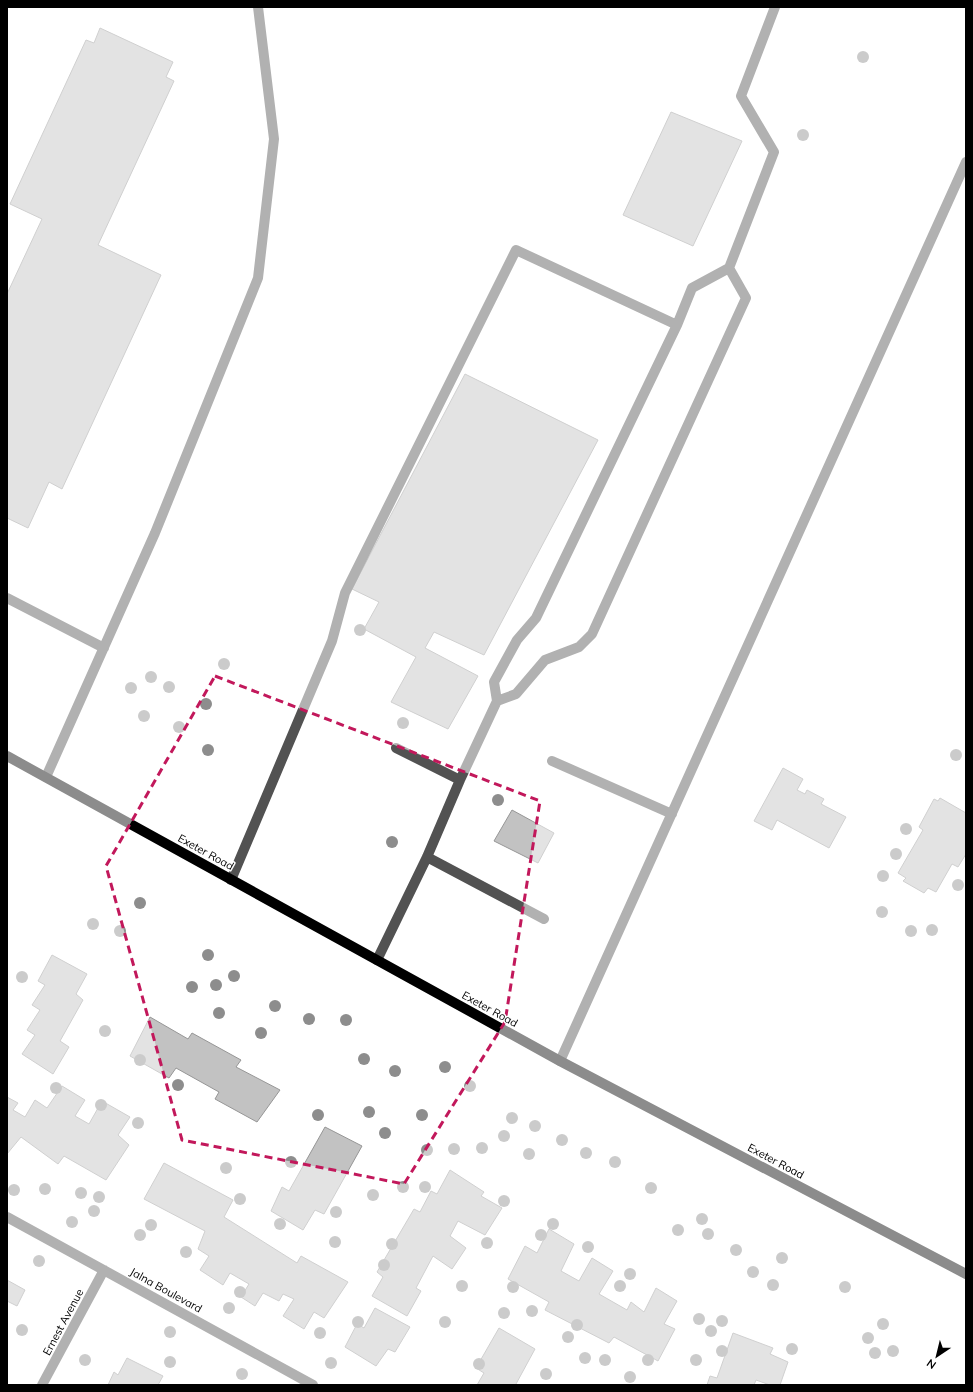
<svg xmlns="http://www.w3.org/2000/svg" width="973" height="1392" viewBox="0 0 973 1392" font-family="Mulish,sans-serif">
  <style>
    .building { fill: #c2c2c2; stroke: #969696 }
    .lines { fill: none; stroke-linecap: round; stroke-linejoin: round }
    .minor { stroke: #525252; stroke-width: 10 }
    .major { stroke: #000; stroke-width: 10 }
    .tree { fill: #8d8d8d }
    .marked { fill: none; stroke: #c2185b; stroke-width: 3; stroke-dasharray: 8 5; stroke-linejoin: round }
    .labels { text-anchor: middle; dominant-baseline: central; stroke-width: 3; stroke-linejoin: round; paint-order: stroke }
    .street-label { font-size: 11px; fill: #000; stroke: #fff }
  </style>
  <rect width="100%" height="100%" fill="#fff"/>
  <path class="building" d="M100,28L173,62L166,77L174,81L98,245L161,275L62,489L49,482L28,528L7,518V294L42,219L10,204L86,40L94,43Z
    M671,112L742,141L693,246L623,215Z
    M465,374L598,440L484,655L434,632L425,648L478,676L448,729L391,702L416,657L364,629L379,602L352,589Z
    M783,768L803,779L797,790L805,794L807,790L824,799L821,804L846,817L829,848L777,820L772,830L754,821Z
    M940,798L966,813V854L958,867L952,864L936,892L928,888L924,893L903,881L906,878L898,873L923,830L919,827L934,799L938,801Z
    M512,810L554,833L538,863L494,841Z
    M52,955L87,974L76,994L83,1000L60,1041L69,1047L53,1074L22,1054L35,1035L27,1030L40,1010L32,1005L45,985L38,981Z
    M150,1017L188,1039L192,1033L241,1060L236,1067L280,1090L257,1122L215,1099L219,1092L176,1068L169,1078L130,1056Z
    M62,1086L85,1100L75,1116L89,1124L102,1101L130,1117L118,1135L129,1145L106,1180L64,1156L58,1164L21,1137L7,1154V1097L18,1103L13,1110L25,1117L35,1100L47,1108Z
    M325,1127L362,1146L324,1214L315,1210L303,1230L271,1211L282,1187L289,1191Z
    M164,1163L233,1200L224,1217L297,1263L301,1256L348,1282L324,1318L314,1312L304,1329L283,1316L294,1299L283,1294L279,1301L263,1293L255,1306L241,1297L249,1284L230,1273L223,1285L200,1270L209,1256L198,1249L205,1231L144,1199Z
    M450,1170L484,1192L481,1196L502,1208L485,1235L458,1221L450,1236L466,1248L452,1269L433,1256L416,1288L421,1291L407,1316L372,1296L383,1277L377,1272L414,1209L420,1212L431,1191L437,1194Z
    M549,1229L574,1244L561,1271L579,1281L592,1258L613,1271L599,1294L627,1310L631,1302L644,1312L656,1288L677,1301L664,1324L675,1329L658,1361L614,1337L609,1343L545,1310L549,1302L508,1279L525,1246L537,1253Z
    M7,1280L25,1290L17,1306L7,1301Z
    M375,1308L410,1327L395,1352L388,1349L376,1366L345,1347L357,1324L364,1328Z
    M499,1328L535,1349L516,1384L517,1385H477L484,1373L476,1368Z
    M733,1333L773,1348L770,1354L788,1362L780,1385H770L756,1380L754,1385H707L710,1376L717,1378Z
    M127,1358L163,1376L158,1385H108L114,1372L118,1375Z"/>
  <g class="lines">
    <path class="minor" d="M7,598L104,648
      M497,701L516,694L545,660L579,647L592,634L746,298L729,268
      M396,748L460,780
      M552,761L672,814
      M46,777L155,533L258,278L274,139L258,7
      M427,857L544,919
      M231,880L332,641L345,593L516,250L677,325
      M377,960L427,857L460,780L497,701L494,682L517,640L536,618L677,325L692,288L729,268L774,152L741,96L775,7
      M560,1061L966,162
      M7,1217L313,1385
      M42,1385L104,1270"/>
    <path class="major" d="M7,756L560,1061L966,1274"/>
  </g>
  <g class="tree">
    <circle cx="863" cy="57" r="6"/>
    <circle cx="803" cy="135" r="6"/>
    <circle cx="360" cy="630" r="6"/>
    <circle cx="224" cy="664" r="6"/>
    <circle cx="151" cy="677" r="6"/>
    <circle cx="169" cy="687" r="6"/>
    <circle cx="131" cy="688" r="6"/>
    <circle cx="206" cy="704" r="6"/>
    <circle cx="144" cy="716" r="6"/>
    <circle cx="403" cy="723" r="6"/>
    <circle cx="179" cy="727" r="6"/>
    <circle cx="208" cy="750" r="6"/>
    <circle cx="956" cy="755" r="6"/>
    <circle cx="498" cy="800" r="6"/>
    <circle cx="906" cy="829" r="6"/>
    <circle cx="392" cy="842" r="6"/>
    <circle cx="896" cy="854" r="6"/>
    <circle cx="883" cy="876" r="6"/>
    <circle cx="958" cy="885" r="6"/>
    <circle cx="140" cy="903" r="6"/>
    <circle cx="882" cy="912" r="6"/>
    <circle cx="93" cy="924" r="6"/>
    <circle cx="932" cy="930" r="6"/>
    <circle cx="120" cy="931" r="6"/>
    <circle cx="911" cy="931" r="6"/>
    <circle cx="208" cy="955" r="6"/>
    <circle cx="234" cy="976" r="6"/>
    <circle cx="22" cy="977" r="6"/>
    <circle cx="216" cy="985" r="6"/>
    <circle cx="192" cy="987" r="6"/>
    <circle cx="275" cy="1006" r="6"/>
    <circle cx="219" cy="1013" r="6"/>
    <circle cx="309" cy="1019" r="6"/>
    <circle cx="346" cy="1020" r="6"/>
    <circle cx="105" cy="1031" r="6"/>
    <circle cx="261" cy="1033" r="6"/>
    <circle cx="364" cy="1059" r="6"/>
    <circle cx="140" cy="1060" r="6"/>
    <circle cx="445" cy="1067" r="6"/>
    <circle cx="395" cy="1071" r="6"/>
    <circle cx="178" cy="1085" r="6"/>
    <circle cx="470" cy="1086" r="6"/>
    <circle cx="56" cy="1088" r="6"/>
    <circle cx="101" cy="1105" r="6"/>
    <circle cx="369" cy="1112" r="6"/>
    <circle cx="318" cy="1115" r="6"/>
    <circle cx="422" cy="1115" r="6"/>
    <circle cx="512" cy="1118" r="6"/>
    <circle cx="138" cy="1123" r="6"/>
    <circle cx="535" cy="1126" r="6"/>
    <circle cx="385" cy="1133" r="6"/>
    <circle cx="504" cy="1136" r="6"/>
    <circle cx="562" cy="1140" r="6"/>
    <circle cx="482" cy="1148" r="6"/>
    <circle cx="454" cy="1149" r="6"/>
    <circle cx="427" cy="1150" r="6"/>
    <circle cx="586" cy="1153" r="6"/>
    <circle cx="529" cy="1154" r="6"/>
    <circle cx="291" cy="1162" r="6"/>
    <circle cx="615" cy="1162" r="6"/>
    <circle cx="226" cy="1168" r="6"/>
    <circle cx="403" cy="1187" r="6"/>
    <circle cx="425" cy="1187" r="6"/>
    <circle cx="651" cy="1188" r="6"/>
    <circle cx="45" cy="1189" r="6"/>
    <circle cx="14" cy="1190" r="6"/>
    <circle cx="81" cy="1193" r="6"/>
    <circle cx="373" cy="1195" r="6"/>
    <circle cx="99" cy="1197" r="6"/>
    <circle cx="240" cy="1199" r="6"/>
    <circle cx="504" cy="1201" r="6"/>
    <circle cx="94" cy="1211" r="6"/>
    <circle cx="336" cy="1212" r="6"/>
    <circle cx="702" cy="1219" r="6"/>
    <circle cx="72" cy="1222" r="6"/>
    <circle cx="280" cy="1224" r="6"/>
    <circle cx="553" cy="1224" r="6"/>
    <circle cx="151" cy="1225" r="6"/>
    <circle cx="678" cy="1230" r="6"/>
    <circle cx="708" cy="1234" r="6"/>
    <circle cx="140" cy="1235" r="6"/>
    <circle cx="541" cy="1235" r="6"/>
    <circle cx="335" cy="1242" r="6"/>
    <circle cx="487" cy="1243" r="6"/>
    <circle cx="392" cy="1244" r="6"/>
    <circle cx="588" cy="1247" r="6"/>
    <circle cx="736" cy="1250" r="6"/>
    <circle cx="186" cy="1252" r="6"/>
    <circle cx="782" cy="1258" r="6"/>
    <circle cx="39" cy="1261" r="6"/>
    <circle cx="384" cy="1265" r="6"/>
    <circle cx="753" cy="1272" r="6"/>
    <circle cx="630" cy="1274" r="6"/>
    <circle cx="773" cy="1285" r="6"/>
    <circle cx="462" cy="1286" r="6"/>
    <circle cx="620" cy="1286" r="6"/>
    <circle cx="513" cy="1287" r="6"/>
    <circle cx="845" cy="1287" r="6"/>
    <circle cx="240" cy="1292" r="6"/>
    <circle cx="229" cy="1308" r="6"/>
    <circle cx="532" cy="1311" r="6"/>
    <circle cx="504" cy="1313" r="6"/>
    <circle cx="699" cy="1319" r="6"/>
    <circle cx="722" cy="1321" r="6"/>
    <circle cx="358" cy="1322" r="6"/>
    <circle cx="445" cy="1322" r="6"/>
    <circle cx="883" cy="1324" r="6"/>
    <circle cx="577" cy="1325" r="6"/>
    <circle cx="22" cy="1330" r="6"/>
    <circle cx="711" cy="1331" r="6"/>
    <circle cx="170" cy="1332" r="6"/>
    <circle cx="320" cy="1333" r="6"/>
    <circle cx="568" cy="1337" r="6"/>
    <circle cx="868" cy="1338" r="6"/>
    <circle cx="792" cy="1349" r="6"/>
    <circle cx="722" cy="1351" r="6"/>
    <circle cx="893" cy="1351" r="6"/>
    <circle cx="875" cy="1353" r="6"/>
    <circle cx="585" cy="1358" r="6"/>
    <circle cx="85" cy="1360" r="6"/>
    <circle cx="605" cy="1360" r="6"/>
    <circle cx="648" cy="1360" r="6"/>
    <circle cx="696" cy="1360" r="6"/>
    <circle cx="170" cy="1362" r="6"/>
    <circle cx="331" cy="1363" r="6"/>
    <circle cx="479" cy="1364" r="6"/>
    <circle cx="242" cy="1374" r="6"/>
    <circle cx="546" cy="1374" r="6"/>
    <circle cx="630" cy="1377" r="6"/>
  </g>
  <path d="M0 0H973V1392H0ZM215,676L540,801L505,1022L404,1184L182,1140L106,866Z" fill="#fff" fill-opacity=".55" fill-rule="evenodd"/>
  <path class="marked" d="M215,676L540,801L505,1022L404,1184L182,1140L106,866Z"/>
  <g class="labels">
    <g class="street-label">
      <text transform="translate(206 852) rotate(29)">Exeter Road</text>
      <text transform="translate(490 1009) rotate(29)">Exeter Road</text>
      <text transform="translate(776 1161) rotate(28)">Exeter Road</text>
      <text transform="translate(166 1290) rotate(29)">Jalna Boulevard</text>
      <text transform="translate(63 1322) rotate(-62)">Ernest Avenue</text>
    </g>
  </g>
  <rect width="973" height="1392" fill="none" stroke="#000000" stroke-width="16"/>
  <g transform="translate(937 1356) rotate(215)" stroke="#ffffff" stroke-width="3" paint-order="stroke">
  <path d="M0-3L7 15L0 10L-7 15Z" fill="#000000"/>
  <text y="-6" font-size="11" font-weight="bold" text-anchor="middle" fill="#000000">N</text>
  </g>
</svg>
